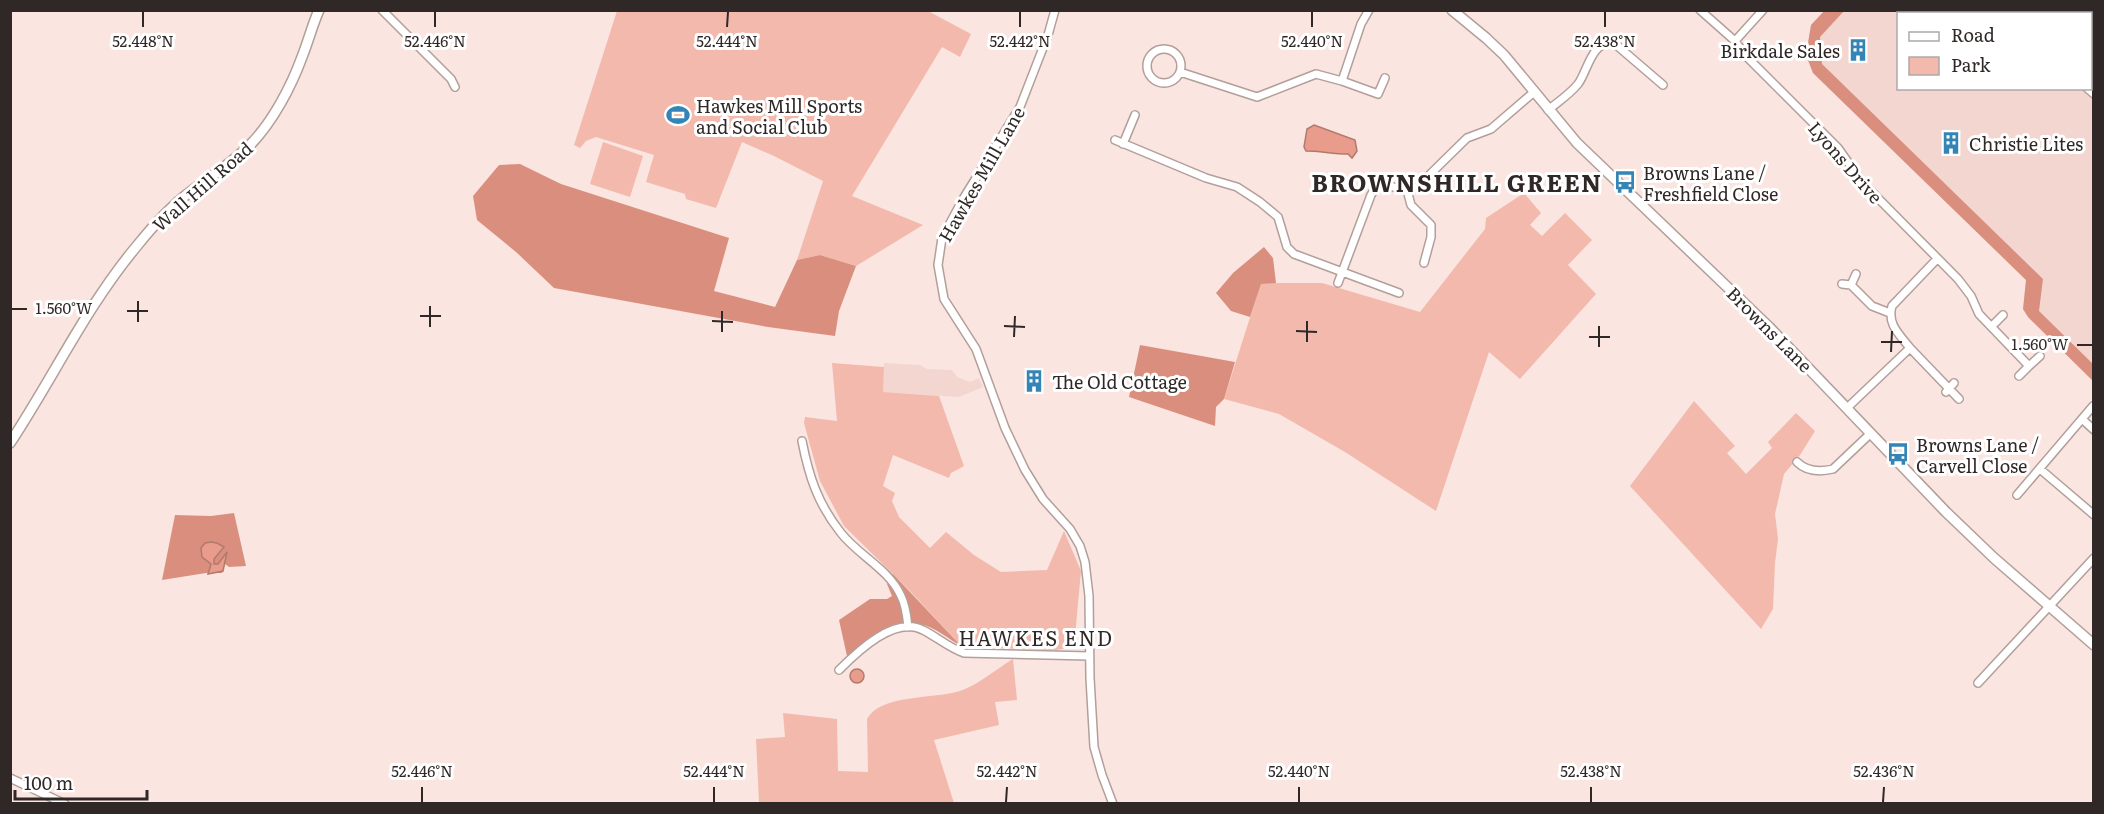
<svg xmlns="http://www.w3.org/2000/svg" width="2104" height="814" viewBox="0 0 2104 814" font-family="Literata,serif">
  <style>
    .built { fill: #f3d6d0; fill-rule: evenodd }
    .green { fill: #f3b9ad }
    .forest { fill: #da8f7e }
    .water { fill: #e99c8b; stroke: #b2796d; stroke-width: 1.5 }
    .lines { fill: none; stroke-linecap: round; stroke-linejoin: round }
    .minor-casing { stroke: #b29f9a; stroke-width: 10 }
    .tertiary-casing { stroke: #b29f9a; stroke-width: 12 }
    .minor { stroke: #fff; stroke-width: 7 }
    .tertiary { stroke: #fff; stroke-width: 9 }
    .ticks { fill: none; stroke: #302827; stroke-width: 2 }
    .labels { text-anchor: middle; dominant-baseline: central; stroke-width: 6; stroke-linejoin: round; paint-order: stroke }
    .poi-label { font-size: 18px; fill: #302827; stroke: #fff; text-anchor: start }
    .street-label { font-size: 18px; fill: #302827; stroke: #fff }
    .neighbourhood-label { font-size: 20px; letter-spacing: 1.5px; fill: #302827; stroke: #fff }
    .district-label { font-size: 24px; font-weight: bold; letter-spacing: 1.5px; fill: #302827; stroke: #fff }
    .ticks-label { font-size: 15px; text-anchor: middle; fill: #302827; stroke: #fff; stroke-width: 6; stroke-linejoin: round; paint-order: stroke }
  </style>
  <rect width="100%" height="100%" fill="#fae5e1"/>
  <path class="built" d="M1825,11H2093V381L2028,317L2023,309L2026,280L1813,73L1806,55L1811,25ZM1898,14H2090V88H1898Z
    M884,363L920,365L927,369L952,370L957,377L970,382L979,378L983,387L959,397L882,392Z"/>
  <path class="green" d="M617,11H928L971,34L960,57L942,47L852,196L923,225L856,266L820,255L797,260L823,181L774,156L742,142L716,208L686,199L685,194L646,182L654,155L596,137L586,141L580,148L574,145Z
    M603,142L643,156L630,197L590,184Z
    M1524,193L1541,213L1530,225L1542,236L1565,213L1592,240L1568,265L1596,294L1520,379L1489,352L1436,511L1345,452L1279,414L1224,399L1261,283H1322L1420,312L1485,229L1486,218Z
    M832,363L884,367L883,392L939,396L964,466L951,473L949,478L893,455L883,486L895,493L892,501L899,517L930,548L946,532L974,555L1001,572L1047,570L1064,531L1081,571L1074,647L1057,650L962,647L909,590L844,526L820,481L804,423L805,417L837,421Z
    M1694,401L1735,446L1727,453L1746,474L1772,448L1768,442L1796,413L1815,431L1800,455L1784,474L1775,514L1778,539L1775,563L1773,609L1761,629L1630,486Z
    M1013,659L1017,700L995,702L999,725L934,740L954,803H759L756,739L785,737L783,713L837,719L838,771L868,772L867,719C880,694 935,699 960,691C978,685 996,669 1013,659Z"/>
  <path class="forest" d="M1825,10L1844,11L1820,37L1822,64L2043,279L2039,311L2093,364V381L2028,317L2023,309L2026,280L1813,73L1806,55L1811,25Z
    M520,164L561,184L729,238L714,291L775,307L797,260L820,255L856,266L839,311L835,336L768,327L554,288L516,252L477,220L473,196L499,165Z
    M1264,247L1273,258L1276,283L1261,284L1250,317L1231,311L1216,293L1233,273Z
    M1140,345L1235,362L1224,399L1216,407L1215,426L1129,397Z
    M234,513L246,566L229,567L225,564L222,573H206L162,580L175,515L211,516Z
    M893,574L962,647C949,639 935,627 920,624C894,619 866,641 847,656L839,620L870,599H887L892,596L887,584Z"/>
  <path class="water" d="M1314,125L1355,140L1357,151L1352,158L1348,154C1333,154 1320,151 1306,151L1304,147L1307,129Z
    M211,542L217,543L224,547L214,559V564H218L227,552L223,571L208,574L211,564L202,557L201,548L205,543Z
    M850 676a7 7 0 1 1 14 0a7 7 0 1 1-14 0Z"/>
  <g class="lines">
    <g class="minor-casing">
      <path id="minor" d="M382,10L451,79L455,87
        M1055,10L1048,35L1020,107L963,199L942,238L938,265L944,299L976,349L1005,428L1025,470L1043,499L1070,529L1080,546L1085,562L1089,596L1090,678L1094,747L1102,775L1113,804
        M1369,10L1361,24L1342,81L1378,94L1385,78
        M1700,10L1735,41
        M1763,10L1735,41L1745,55L1838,148L1862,182L1958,279L1971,296L1979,314L2029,366L2040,356
        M2007,10L2010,14
        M1147 66a17 17 0 1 1 34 0a17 17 0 1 1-34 0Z
        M1180,72L1257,97L1316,74L1342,81
        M2087,88L2094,94
        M1548,110C1558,102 1570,94 1578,84C1588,71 1591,40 1614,43L1663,85
        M1115,140L1206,178L1237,187L1260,202L1278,217L1287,247L1294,254L1399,293
        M1123,144L1135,115
        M1407,190L1411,205L1431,225V237L1424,263
        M1338,283L1371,195C1382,175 1400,195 1416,188L1467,138L1491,129L1534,92
        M1842,284L1851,285L1872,306L1890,313
        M1851,285L1856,274
        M1992,326L2003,315
        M1910,348L1959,399
        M2019,376L2029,366
        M1946,392L1954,383
        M1847,408L1910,348C1899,334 1887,324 1892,306L1937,259
        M2082,419L2094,430
        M802,441C809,477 818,504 841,533C859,556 889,569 901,596C906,606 907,617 908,627
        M1797,462C1806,471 1820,472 1833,469L1871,433
        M2040,469L2094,515
        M2017,495L2093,406
        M839,670C857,652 895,615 923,630C937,637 949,648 964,653L1089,656
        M1978,683L2094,558
        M10,778L65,804"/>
    </g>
    <g class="tertiary-casing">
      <path id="tertiary" d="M1452,10L1486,38L1504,55L1577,143L1769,327L1946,512L1994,558L2094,645
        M10,443C53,378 86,307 136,247C152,227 170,207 190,192C211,176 233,163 251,144C273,121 291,87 302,57C308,42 312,26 319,10"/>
    </g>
    <use href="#minor" class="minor"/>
    <use href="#tertiary" class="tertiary"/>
  </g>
  <path class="ticks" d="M143,27V12M435,27V12M727,27L728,12M1020,27V12M1312,27V12M1605,27V12M12,309H27M127,311H148M420,316H441M712,321L733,322M138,322V301M1004,326L1025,327M430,327V306M1296,331L1317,332M722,332V311M1014,337L1015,316M1589,337H1610M1307,342V321M1881,342H1902M2077,345H2092M1599,347V326M1891,352L1892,331M422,802V787M714,802V787M1006,802L1007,787M1299,802V787M1591,802V787M1883,802L1884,787"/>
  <defs>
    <g id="building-bare" transform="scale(1.8)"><path d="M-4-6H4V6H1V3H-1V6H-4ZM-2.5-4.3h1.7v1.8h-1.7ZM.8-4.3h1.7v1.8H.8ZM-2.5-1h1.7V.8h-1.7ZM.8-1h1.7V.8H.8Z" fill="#3485b6" stroke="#fff" stroke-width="2.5" paint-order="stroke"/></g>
    <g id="stadium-bare" transform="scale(1.8)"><path d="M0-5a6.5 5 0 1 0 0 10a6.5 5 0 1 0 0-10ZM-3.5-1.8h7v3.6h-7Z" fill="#3485b6" stroke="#fff" stroke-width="2.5" paint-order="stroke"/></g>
    <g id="bus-bare" transform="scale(1.8)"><path d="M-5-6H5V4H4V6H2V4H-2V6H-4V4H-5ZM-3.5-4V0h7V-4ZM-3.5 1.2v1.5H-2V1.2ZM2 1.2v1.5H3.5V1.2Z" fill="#3485b6" stroke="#fff" stroke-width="2.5" paint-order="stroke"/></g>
  </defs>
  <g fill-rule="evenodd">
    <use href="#building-bare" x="1858" y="50"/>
    <use href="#stadium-bare" x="678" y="115"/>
    <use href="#building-bare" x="1951" y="143"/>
    <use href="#bus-bare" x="1625" y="182"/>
    <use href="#building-bare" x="1034" y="381"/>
    <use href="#bus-bare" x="1898" y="454"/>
  </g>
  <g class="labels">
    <g class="poi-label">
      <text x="1840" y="50" text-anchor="end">Birkdale Sales</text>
      <text x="696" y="105">Hawkes Mill Sports<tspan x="696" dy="21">and Social Club</tspan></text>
      <text x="1969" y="143">Christie Lites</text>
      <text x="1643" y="172">Browns Lane /<tspan x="1643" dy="21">Freshfield Close</tspan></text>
      <text x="1052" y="381">The Old Cottage</text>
      <text x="1916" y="444">Browns Lane /<tspan x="1916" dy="21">Carvell Close</tspan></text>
    </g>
    <g class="street-label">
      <text transform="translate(1846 162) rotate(49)">Lyons Drive</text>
      <text transform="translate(981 174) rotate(-60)">Hawkes Mill Lane</text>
      <text transform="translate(202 186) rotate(-41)">Wall Hill Road</text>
      <text transform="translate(1770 329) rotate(45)">Browns Lane</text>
    </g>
    <g class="neighbourhood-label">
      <text x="1036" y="637">HAWKES END</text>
    </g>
    <g class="district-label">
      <text x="1457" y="181">BROWNSHILL GREEN</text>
    </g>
  </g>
  <g class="ticks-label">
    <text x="143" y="47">52.448°N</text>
    <text x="435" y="47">52.446°N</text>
    <text x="727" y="47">52.444°N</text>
    <text x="1020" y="47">52.442°N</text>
    <text x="1312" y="47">52.440°N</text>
    <text x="1605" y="47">52.438°N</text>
    <text x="64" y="314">1.560°W</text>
    <text x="2040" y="350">1.560°W</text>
    <text x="422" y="777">52.446°N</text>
    <text x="714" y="777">52.444°N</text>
    <text x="1007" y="777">52.442°N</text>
    <text x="1299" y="777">52.440°N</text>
    <text x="1591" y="777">52.438°N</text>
    <text x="1884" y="777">52.436°N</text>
  </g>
  <rect width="2104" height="814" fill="none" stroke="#302827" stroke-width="24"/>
  <rect x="1897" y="12" width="195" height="78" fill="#ffffff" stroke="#aca9a9" stroke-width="1.5"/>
  <rect x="1909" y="32" width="30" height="9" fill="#ffffff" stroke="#aca9a9" stroke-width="1.5"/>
  <text x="1951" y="42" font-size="18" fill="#302827">Road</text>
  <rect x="1909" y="57" width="30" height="18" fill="#f3b9ad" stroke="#aca9a9" stroke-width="1.5"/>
  <text x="1951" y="72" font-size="18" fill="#302827">Park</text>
  <path d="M15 790v9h132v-9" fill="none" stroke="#302827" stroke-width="3"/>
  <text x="24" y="790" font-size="18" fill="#302827" stroke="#ffffff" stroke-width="4.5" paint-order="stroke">100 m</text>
</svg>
